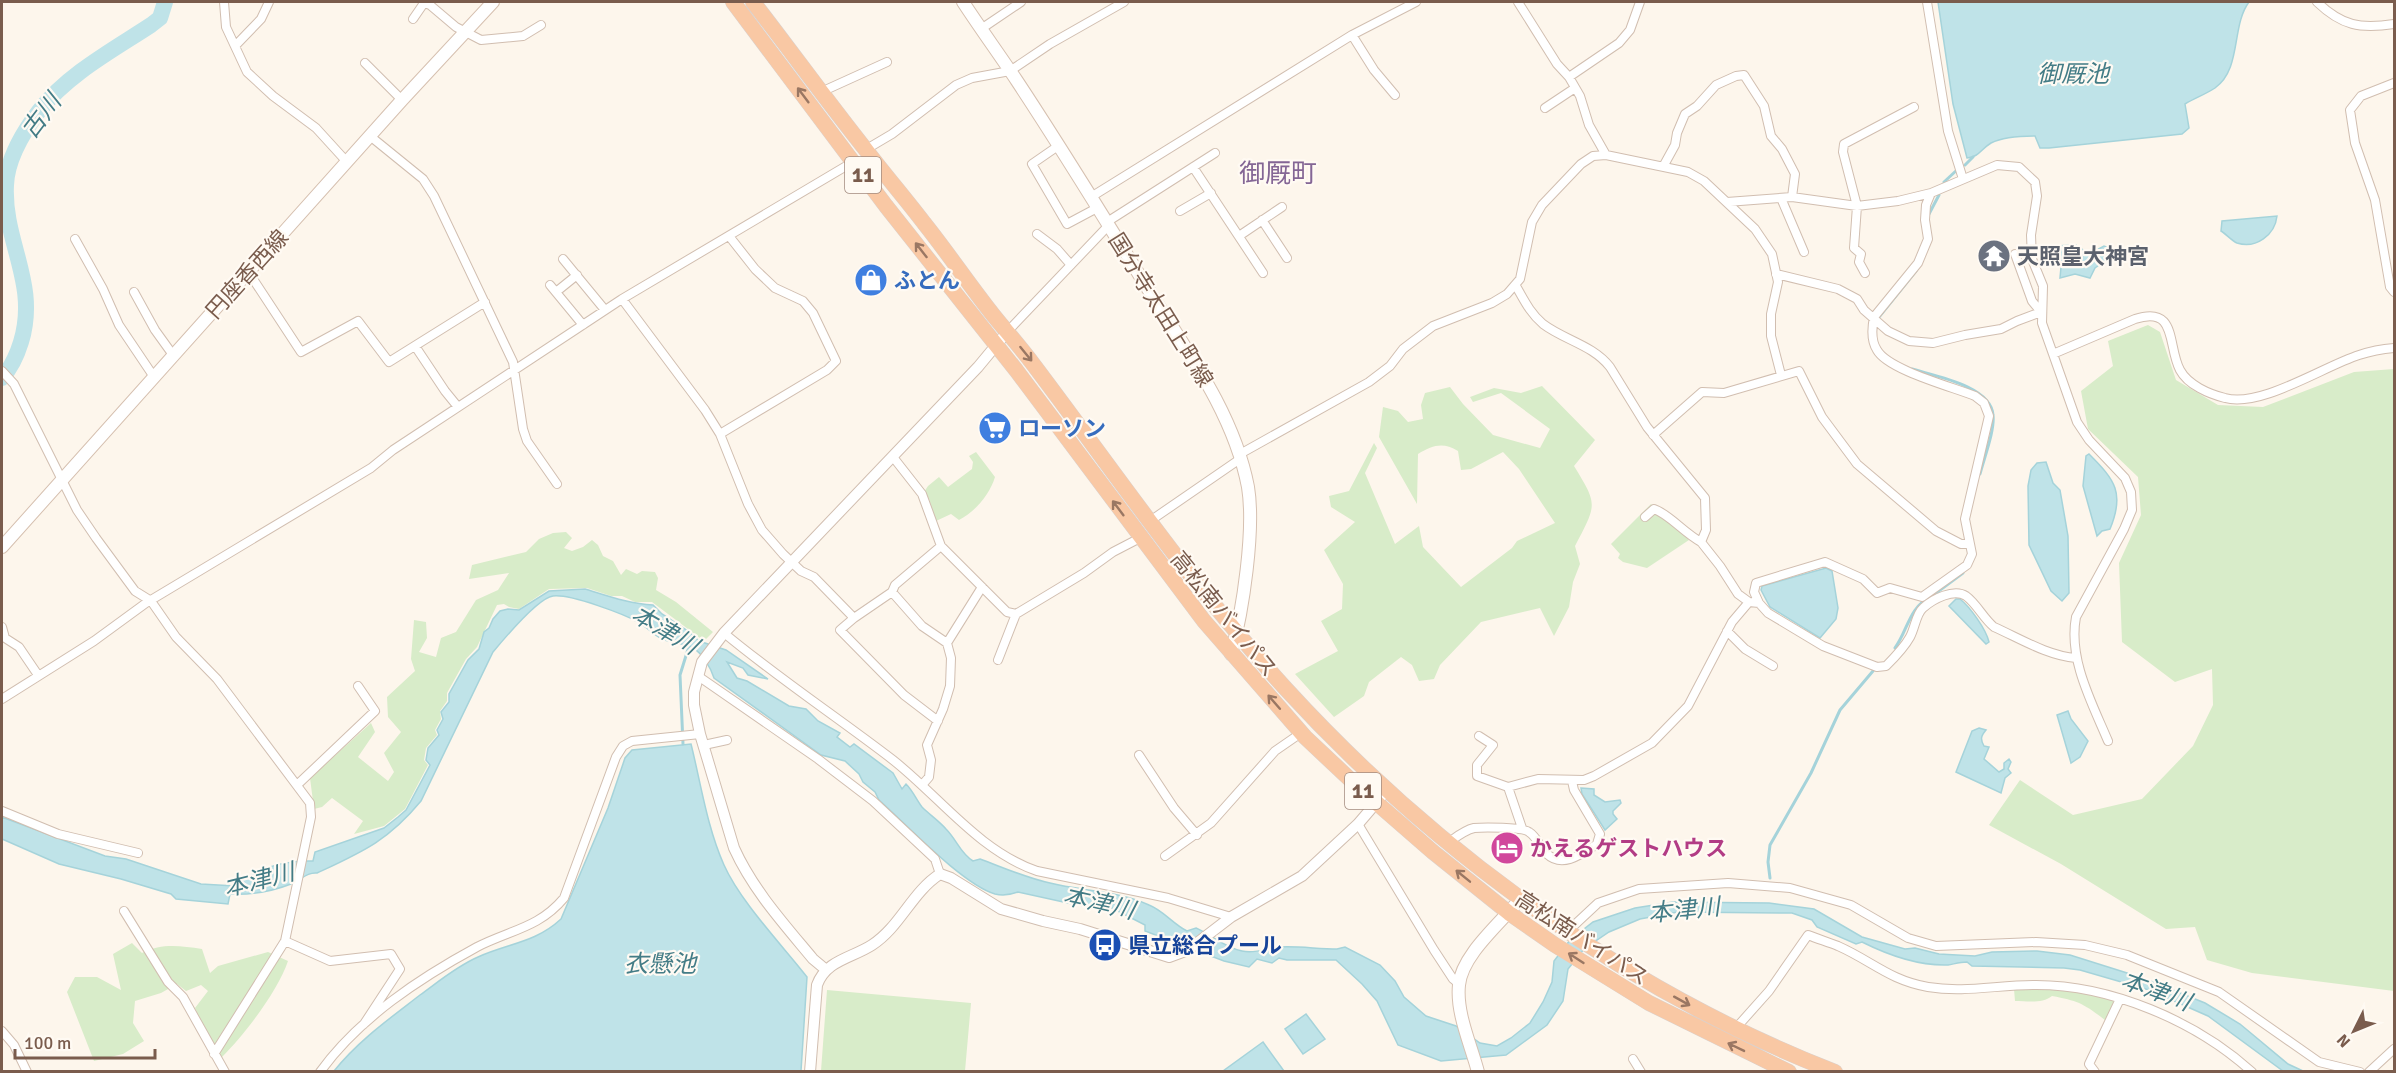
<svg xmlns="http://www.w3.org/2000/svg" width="2396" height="1073" viewBox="0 0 2396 1073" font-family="Signika,'Noto Sans JP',sans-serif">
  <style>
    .green { fill: #d8ecc9 }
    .water { fill: #bfe3e8; stroke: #a5d3da; stroke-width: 1.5 }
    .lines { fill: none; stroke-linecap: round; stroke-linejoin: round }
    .stream { stroke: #a5d3da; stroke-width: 3 }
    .river { stroke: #bfe3e8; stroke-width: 16 }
    .minor-casing { stroke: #d1beb0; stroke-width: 10 }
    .tertiary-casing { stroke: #d1beb0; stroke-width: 12 }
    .secondary-casing { stroke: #d6c0b0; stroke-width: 14 }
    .trunk-casing { stroke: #dad1cd; stroke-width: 16 }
    .minor { stroke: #fff; stroke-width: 8 }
    .tertiary { stroke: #fff; stroke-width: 10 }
    .secondary { stroke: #fff; stroke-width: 12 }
    .trunk { stroke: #f9c8a4; stroke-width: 15 }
    .oneway { stroke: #9a7763 }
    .labels { text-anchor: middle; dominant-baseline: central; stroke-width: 4.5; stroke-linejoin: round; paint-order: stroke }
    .shield { fill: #fffaf3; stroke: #a28b7f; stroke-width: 1.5 }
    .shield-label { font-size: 21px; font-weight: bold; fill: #7a5c4d }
    .worship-label { font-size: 22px; font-weight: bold; fill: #5b616d; stroke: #fffaf3; text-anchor: start }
    .street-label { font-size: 22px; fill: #7a5c4d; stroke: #fffaf3 }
    .shop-label { font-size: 22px; font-weight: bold; fill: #366cbe; stroke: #fffaf3; text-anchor: start }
    .hotel-label { font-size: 22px; font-weight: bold; fill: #b23c85; stroke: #fffaf3; text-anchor: start }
    .transit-label { font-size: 22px; font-weight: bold; fill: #164399; stroke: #fffaf3; text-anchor: start }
    .water-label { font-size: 24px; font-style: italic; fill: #437c86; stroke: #fffaf3 }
    .quarter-label { font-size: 26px; fill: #846695; stroke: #fffaf3 }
  </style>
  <rect width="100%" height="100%" fill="#fdf6ec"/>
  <path class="green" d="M2148,325L2160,332L2176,380L2218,405L2263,407L2354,372L2394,369V991L2252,973L2207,960L2195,927L2166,929L2061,864L1989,825L2020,780L2073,815L2142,799L2193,746L2213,705L2212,669L2175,682L2122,642L2119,563L2141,515L2138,477L2088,429L2081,391L2113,366L2108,341Z
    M1542,386L1595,440L1574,466C1598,505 1597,504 1575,546L1580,564L1573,582L1569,607L1554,636L1540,608L1481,622L1440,665L1434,679L1419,681L1412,665L1401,657L1369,682L1364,696L1334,717L1295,674L1338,651L1321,621L1342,609L1343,584L1324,550L1355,522L1331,507L1329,496L1349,491L1374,443L1377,448L1365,473L1395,544L1419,526L1423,547L1461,587L1512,548L1517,541L1555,523L1519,469L1503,452L1471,469L1461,470L1458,451C1443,442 1433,445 1418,454L1417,504L1379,437L1383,407L1398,411L1408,422L1423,419L1421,405L1425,393L1450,387L1463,404L1493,435L1540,448L1550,429L1501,393L1473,402L1470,397L1494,388L1521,393Z
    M976,452L995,477C990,494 975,512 959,520L951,514L936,521L929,499L924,492L928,486L939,477L948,487L972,469L973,462L969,456Z
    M1651,504L1689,540L1647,568L1623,562L1618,558L1620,554L1611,544Z
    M566,532L572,538L564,548L572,551L583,547L592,540L598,545L603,556L613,561L621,575L626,569L637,574L642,571L655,572L658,578L656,590L676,602L713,632L704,641L652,602H635L622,596H611L587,588L549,589L519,609L509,607L504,604L497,605L477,647L466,659L447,693V701L440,711L441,719L435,730L437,735L426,748L424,760L428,765L405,809L384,826L354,834L363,821L332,798L322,807L314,809L310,778L371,723L375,732L358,757L388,781L394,772L384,753L401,732L388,717L387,697L415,671L411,659L414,620L426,622L427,638L419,652L436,657L441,638L456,632L476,600L498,590L509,573L469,579L472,565L526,552L539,539L553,533Z
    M132,943L142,953C162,943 180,946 202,949L210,973L218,966L268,952L288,961C278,991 245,1034 222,1057L212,1044L195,1008L208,991L201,985L186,991L177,984L161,993L135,1001L133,1023L144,1041L123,1054L94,1061L67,992L75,977H97L121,990L113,954Z
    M2063,988L2117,1000L2105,1020C2083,1003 2078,1001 2052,996C2042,1004 2027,1001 2015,1001L2014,989Z
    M827,990L971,1003L965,1071H821Z"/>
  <path class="water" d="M1938,2H2249C2231,26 2242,69 2215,88C2206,94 2195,98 2185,104L2189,128L2182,134L2049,148H2040L2035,136C2022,136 2003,137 1991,143C1981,149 1979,157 1967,158L1953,104Z
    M2277,216C2275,235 2256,249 2237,243C2232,241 2226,234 2221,231L2222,221Z
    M2076,245L2089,254L2104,246L2112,249V256L2095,268L2090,278L2075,274L2060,278L2061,267L2055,246Z
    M2089,454C2115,480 2125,493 2110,529L2102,531L2097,536L2083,486L2086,456Z
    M2046,462L2053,483L2060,490L2068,536L2069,593L2062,601L2051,591L2029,545L2028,486L2031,470L2037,463Z
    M1826,568L1832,571L1838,608L1836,619L1820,638L1770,607L1761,590L1762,586Z
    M585,589C608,596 630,604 653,605L662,614L688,631L699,641L726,650L768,679L748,675L743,668L727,662L737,678L747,681L789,706L806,709L818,721L840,733L837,737L850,747L854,744L893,773L902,789L906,784C913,791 916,799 922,807C930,815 939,821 946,829C957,840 960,853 973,861L980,859C1002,867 1026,878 1050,883C1082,891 1119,891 1149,905C1164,911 1173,924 1187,931L1196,928C1212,935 1225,948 1242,951C1256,954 1267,948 1280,947C1299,946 1318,949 1337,949L1345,947L1380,965L1395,981L1404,997L1426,1016L1456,1026L1480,1043L1497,1046L1511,1038L1530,1023L1543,1002L1552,982L1554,961L1570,940L1593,922L1635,908L1673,902L1769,903L1814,909L1862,937L1905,949L1915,948L1939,954L1975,956L1992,952L2037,951L2070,955L2143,978L2205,1003L2240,1024L2288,1064L2303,1071H2283L2208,1016L2149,990L2080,970L2064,968L1972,966L1967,962C1960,962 1954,964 1948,965C1918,966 1888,955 1862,942L1856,944L1817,927L1812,920L1792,913L1678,912L1640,919L1609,932L1584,949L1568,969L1563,1001L1547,1025L1506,1055L1441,1061L1398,1045L1377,1001L1362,984L1336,960H1287L1279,958L1272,963L1257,959L1249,967L1224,961L1145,931V925L1112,908L1077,905L1018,892C1010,895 1003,896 995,894C963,885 906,824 879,800L875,792L863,782L859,774L845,761L821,755L714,678C711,668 702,653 693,648C684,643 672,643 662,639C654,635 648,628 640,623C624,614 571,594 553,596C538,598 503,640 493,652L421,801C388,841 362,852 317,873C307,872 301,880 291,884C273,891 250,895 230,894L228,904L176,899L171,894L121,879L59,864L2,839V817L105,856L126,859L201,884L235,886C255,868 287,860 313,861L315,852L384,828L398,817L406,810L430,765L426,760L428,748L439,735L437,730L443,719L441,712L449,702V694L468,660L479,649L484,632L489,628L493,619L500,611L508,609L519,610L549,591Z
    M1956,599H1960C1970,607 1986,629 1989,642L1986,644L1949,606Z
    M2068,711L2071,719L2088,741L2080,757L2071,763L2057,715Z
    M1979,728L1986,730C1981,736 1980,739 1984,746L1989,747L1984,759L1999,772L2004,769V763L2009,759L2011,762L2008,769L2011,773L2005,778L2001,793L1956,772L1972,731Z
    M691,744C701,784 707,827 724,865C740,901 782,945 807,977L801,1071H334C358,1041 389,1019 420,995C438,982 457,966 478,957C509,943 535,943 561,919L608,808L625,758L632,750Z
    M1581,788L1594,789V795L1605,802L1620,800L1621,803L1613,811V814L1617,819L1605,830L1582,794Z
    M1306,1014L1325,1039L1303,1054L1285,1029Z
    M1263,1042L1284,1071H1223Z"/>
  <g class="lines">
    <path class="stream" d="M1965,165L1973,157
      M1944,182L1958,169
      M1929,214L1939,195
      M1879,317L1916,271
      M1912,369C1935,376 1991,386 1993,415C1995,430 1984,458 1980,474
      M1936,593L1963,573
      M1895,648C1908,630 1909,607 1930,598
      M683,744L680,675L689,646
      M1770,878L1768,862L1770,845L1811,773L1840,710L1873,671"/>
    <path class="river" d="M2,378C11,368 17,355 21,342C39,283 3,242 6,185C7,159 24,131 39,111C68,74 113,50 151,25L160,18L165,2"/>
    <g class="minor-casing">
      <path id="minor" d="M224,2L226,27L247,72L273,96L316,128L347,162
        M1518,2L1557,64L1569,77L1580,96L1589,125L1606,155
        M1927,2L1948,131L1963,179
        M2317,2C2342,26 2360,29 2394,24
        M413,19L424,3L430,5L456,27L481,40L523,36L541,25
        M981,29L1021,2
        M1352,35L1374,70L1395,95
        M235,46L261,19L269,2
        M365,63L402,100
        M1569,77L1619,43L1630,30L1640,2
        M2394,83L2361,96L2350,110L2355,143L2375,200L2390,287L2394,292
        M821,92L887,62
        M1545,108L1575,88
        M370,136L423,179L434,196L513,362L523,429L527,441L557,484
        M1058,146L1032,164L1067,224L1097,208
        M865,150L892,134L956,85L972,78L1010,71L1050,44L1124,2
        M1664,165L1675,145L1677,133L1685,114L1697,106L1716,85L1736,76L1744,75L1764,106L1771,136L1782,149L1795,174L1792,197
        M1193,167L1263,273
        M1931,193L1997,165L2019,167L2035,182L2037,196L2031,235L2032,259L2043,286L2042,323L2053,354L2135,319C2178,305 2167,346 2180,370C2188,385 2209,394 2225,398C2261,408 2324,366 2359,355C2371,351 2382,349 2394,348
        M1091,197L1352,35L1416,2
        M1781,198L1804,252
        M1727,202L1792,197L1857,206L1898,201L1931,193L1926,205L1925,220L1928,239L1918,263L1874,317C1872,327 1871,341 1877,350C1888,370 1953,387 1975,396L1984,403L1989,416L1965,519L1972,554L1967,565L1922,597L1890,588L1877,593L1863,579L1825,562L1756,583L1754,592L1759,603
        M1180,211L1211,193
        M1262,220L1287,258
        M1107,222L1215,153
        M1037,234L1057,249L1071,265
        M1239,236L1282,207
        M75,239L103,289L119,325L154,377
        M563,259L605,310
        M1865,273L1859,262L1861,254L1854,248L1857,206L1843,152L1844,144L1914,107
        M247,274L253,279L301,352L358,321L389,362L485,302
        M1776,274L1838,289L1857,299L1864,310L1888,331L1909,341L1933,343L1965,335L2001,329L2017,321L2041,312L2032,301L2015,254
        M550,285L583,325
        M1516,286C1524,300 1530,313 1543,324C1564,340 1593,345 1610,367L1647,427L1705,498L1706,530L1701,542L1720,566L1738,594L1749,602L1759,603L1768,613L1823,646L1877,667L1886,666C1895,657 1904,648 1910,637C1915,628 1916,614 1923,608C1933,599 1954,588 1966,596C1977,604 1983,618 1994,627C2019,638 2048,656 2076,658
        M134,292L155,330L173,355
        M556,292L577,275
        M622,299L705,410L720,434L748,504L762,530L783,554L801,571L814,577L854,618L892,592L895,585L941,546
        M1007,332L1109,225
        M415,346L445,391L458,407
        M2053,354L2077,422L2089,440L2125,478L2131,492L2132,510L2124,529L2076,617C2068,659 2092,703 2108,741
        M2,371L14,384L77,510L96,538L135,591L151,601L176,637L217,679L310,803L311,817L285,941L330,961L391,954L400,969L364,1024
        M720,434L827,370L836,361L813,313L803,301L775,288L755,269L729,236
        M1653,435L1702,392L1724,393L1799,371L1822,417L1857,464L1936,531L1961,544H1969
        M1240,454L1369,382L1390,366L1403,349L1433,326L1492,303L1507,294L1520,279L1532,222L1542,205L1581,164L1593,156L1606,155L1688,172L1704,181L1755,229L1772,254L1778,282L1771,314V336L1781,375
        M893,457L922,494L941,546L1007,612L1016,614L1084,573L1113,552L1140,538
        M1645,517L1654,509C1669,514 1684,533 1701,542
        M1150,521L1240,459
        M892,592L922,626L947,643
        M854,618L840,630L904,695L938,721
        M2,627L5,638L19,647L38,675
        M1727,631L1745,649L1773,666
        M724,633C778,678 837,717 893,760C940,797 979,851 1037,871L1168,898L1231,917
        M998,660L1016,614
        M698,676L818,759L873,801L935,859L940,874
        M2,699L94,641L146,603L371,468L393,450L622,299L853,162
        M1479,736L1493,745L1477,765V776L1508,787L1538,779L1584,780L1594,776L1652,743L1688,706L1732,622L1749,602
        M704,745L727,740
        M1139,755L1174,808L1197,835
        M297,785L375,711L358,686
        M922,785L929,777L931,760L927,745L943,709L950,686L951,658L947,643L982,587
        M1508,787L1522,828
        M2,811L58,834L138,853
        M1358,824L1434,950L1453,979L1459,984
        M1449,842C1456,837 1465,830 1474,828C1483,827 1523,827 1529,832C1537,837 1540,847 1547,854C1563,869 1583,853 1597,844L1600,834L1574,790L1572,781
        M1165,856L1211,823L1275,751L1301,733
        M124,911L168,982L183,997L225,1072
        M1568,931L1598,903L1639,889L1728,883L1790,888L1851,905L1908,938L1936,946L2036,942L2085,945L2127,955L2219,992L2319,1062L2360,1072
        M1736,1028L1769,991L1808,935C1818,939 1828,942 1838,946C1872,961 1889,980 1928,987C1964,993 1997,985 2033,985C2109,984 2196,1021 2252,1072
        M2,1031L14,1045L27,1072
        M214,1054L285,941
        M1633,1059L1641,1072
        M320,1072C359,1018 420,978 477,947C510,930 539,928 564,898L616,757L623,746L632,741L700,734
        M2095,1072L2089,1064L2120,999
        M2369,1072L2394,1049"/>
    </g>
    <g class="tertiary-casing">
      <path id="tertiary" d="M825,969L813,959C784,924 753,890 734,848L700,734L694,705V692L702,662L724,633L978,367L1007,332
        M810,1072L817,985C826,960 852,958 872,945C900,927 912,892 940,874L951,878L1001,909L1043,921L1080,929L1169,957L1188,950L1231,917L1302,876L1358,824L1388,789"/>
    </g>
    <g class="secondary-casing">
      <path id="secondary" d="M963,2C980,28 999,54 1017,81C1062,149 1105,219 1148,289C1187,351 1234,414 1248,487C1255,529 1243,611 1231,654
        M2,547L402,100L493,2
        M1478,1072C1471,1045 1456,1013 1459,985C1462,954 1502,922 1521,898"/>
    </g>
    <g class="trunk-casing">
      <path id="trunk" d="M733,2L886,206L1016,370L1204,621L1305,737L1356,785L1433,852L1509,913L1555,945L1649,1003L1789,1072
        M753,2C791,51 827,101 866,150C885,175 905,198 924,223C948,253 970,286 994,316C1007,332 1021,348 1033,364C1116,474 1193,587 1286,689C1436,853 1627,991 1835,1072"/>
    </g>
    <use href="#minor" class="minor"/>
    <use href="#tertiary" class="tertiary"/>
    <use href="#secondary" class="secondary"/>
    <use href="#trunk" class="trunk"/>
  </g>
  <defs><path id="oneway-shaft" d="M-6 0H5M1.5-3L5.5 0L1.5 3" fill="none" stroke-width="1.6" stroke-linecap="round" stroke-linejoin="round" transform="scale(1.5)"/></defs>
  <g class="oneway">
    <use href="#oneway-shaft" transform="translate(803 95) rotate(-127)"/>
    <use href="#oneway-shaft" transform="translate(921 250) rotate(-128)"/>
    <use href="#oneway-shaft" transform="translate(1026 354) rotate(51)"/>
    <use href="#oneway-shaft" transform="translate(1118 508) rotate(-127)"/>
    <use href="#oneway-shaft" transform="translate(1274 702) rotate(-131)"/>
    <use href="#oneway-shaft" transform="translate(1463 876) rotate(-141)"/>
    <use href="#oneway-shaft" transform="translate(1576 958) rotate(-147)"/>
    <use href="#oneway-shaft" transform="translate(1682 1001) rotate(29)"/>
    <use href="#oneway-shaft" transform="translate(1736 1047) rotate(-154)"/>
  </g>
  <defs>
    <g id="temple-disc" transform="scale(1.725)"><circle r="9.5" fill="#6b7280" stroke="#fffaf3"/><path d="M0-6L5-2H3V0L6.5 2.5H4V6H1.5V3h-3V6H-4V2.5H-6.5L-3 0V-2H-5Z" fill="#fff"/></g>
    <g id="shop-disc" transform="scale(1.725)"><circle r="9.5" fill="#3f7fe0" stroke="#fffaf3"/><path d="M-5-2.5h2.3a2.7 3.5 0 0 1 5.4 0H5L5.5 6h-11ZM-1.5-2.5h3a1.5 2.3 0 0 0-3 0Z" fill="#fff"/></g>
    <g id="supermarket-disc" transform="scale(1.725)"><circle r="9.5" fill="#3f7fe0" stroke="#fffaf3"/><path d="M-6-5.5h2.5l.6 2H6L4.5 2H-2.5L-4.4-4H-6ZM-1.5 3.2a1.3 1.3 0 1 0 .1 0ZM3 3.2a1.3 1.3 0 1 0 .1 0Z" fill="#fff"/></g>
    <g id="hotel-disc" transform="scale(1.725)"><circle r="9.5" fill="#d1479c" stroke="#fffaf3"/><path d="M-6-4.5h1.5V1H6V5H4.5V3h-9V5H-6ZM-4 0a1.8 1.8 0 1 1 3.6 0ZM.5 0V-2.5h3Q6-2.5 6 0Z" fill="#fff"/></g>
    <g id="bus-disc" transform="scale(1.725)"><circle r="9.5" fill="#1a4fb4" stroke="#fffaf3"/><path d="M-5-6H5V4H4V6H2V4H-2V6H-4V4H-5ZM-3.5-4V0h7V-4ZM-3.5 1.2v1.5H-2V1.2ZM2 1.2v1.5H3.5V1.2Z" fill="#fff"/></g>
  </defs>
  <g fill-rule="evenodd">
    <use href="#temple-disc" x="1994" y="256"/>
    <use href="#shop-disc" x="871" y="280"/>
    <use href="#supermarket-disc" x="995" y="428"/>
    <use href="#hotel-disc" x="1507" y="848"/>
    <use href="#bus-disc" x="1105" y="945"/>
  </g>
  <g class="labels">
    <g class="shield">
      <rect x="845" y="157" width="36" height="36" rx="4.5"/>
      <rect x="1345" y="773" width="36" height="36" rx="4.5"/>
    </g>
    <g class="shield-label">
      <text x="863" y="175">11</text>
      <text x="1363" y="791">11</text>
    </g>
    <g class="worship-label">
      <text x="2017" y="256">天照皇大神宮</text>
    </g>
    <g class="street-label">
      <text transform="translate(247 274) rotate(-48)">円座香西線</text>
      <text transform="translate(1161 310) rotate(58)">国分寺太田上町線</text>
      <text transform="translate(1224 614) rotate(51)">高松南バイパス</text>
      <text transform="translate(1582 938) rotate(33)">高松南バイパス</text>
    </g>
    <g class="shop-label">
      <text x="894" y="280">ふとん</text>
      <text x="1018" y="428">ローソン</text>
    </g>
    <g class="hotel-label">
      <text x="1530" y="848">かえるゲストハウス</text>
    </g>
    <g class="transit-label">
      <text x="1128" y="945">県立総合プール</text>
    </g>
    <g class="water-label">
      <text x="2073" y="74">御厩池</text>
      <text transform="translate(41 116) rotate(-53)">古川</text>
      <text transform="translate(665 630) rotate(30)">本津川</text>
      <text transform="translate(259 880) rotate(-14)">本津川</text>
      <text transform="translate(1099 903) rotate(13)">本津川</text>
      <text transform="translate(1684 910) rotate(-6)">本津川</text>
      <text x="660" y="964">衣懸池</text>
      <text transform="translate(2156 991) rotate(20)">本津川</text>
    </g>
    <g class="quarter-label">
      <text x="1278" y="174">御厩町</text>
    </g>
  </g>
  <rect width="2396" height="1073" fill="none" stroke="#7a5c4d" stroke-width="6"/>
  <g transform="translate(2354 1031) rotate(227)" stroke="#fffaf3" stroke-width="4.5" paint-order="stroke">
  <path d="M0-4.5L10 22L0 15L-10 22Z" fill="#7a5c4d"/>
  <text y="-9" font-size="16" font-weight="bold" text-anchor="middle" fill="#7a5c4d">N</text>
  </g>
  <path d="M15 1049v9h140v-9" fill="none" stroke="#7a5c4d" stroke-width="3"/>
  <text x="24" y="1049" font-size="18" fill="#7a5c4d" stroke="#fffaf3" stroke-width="4.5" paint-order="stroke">100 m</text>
</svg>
